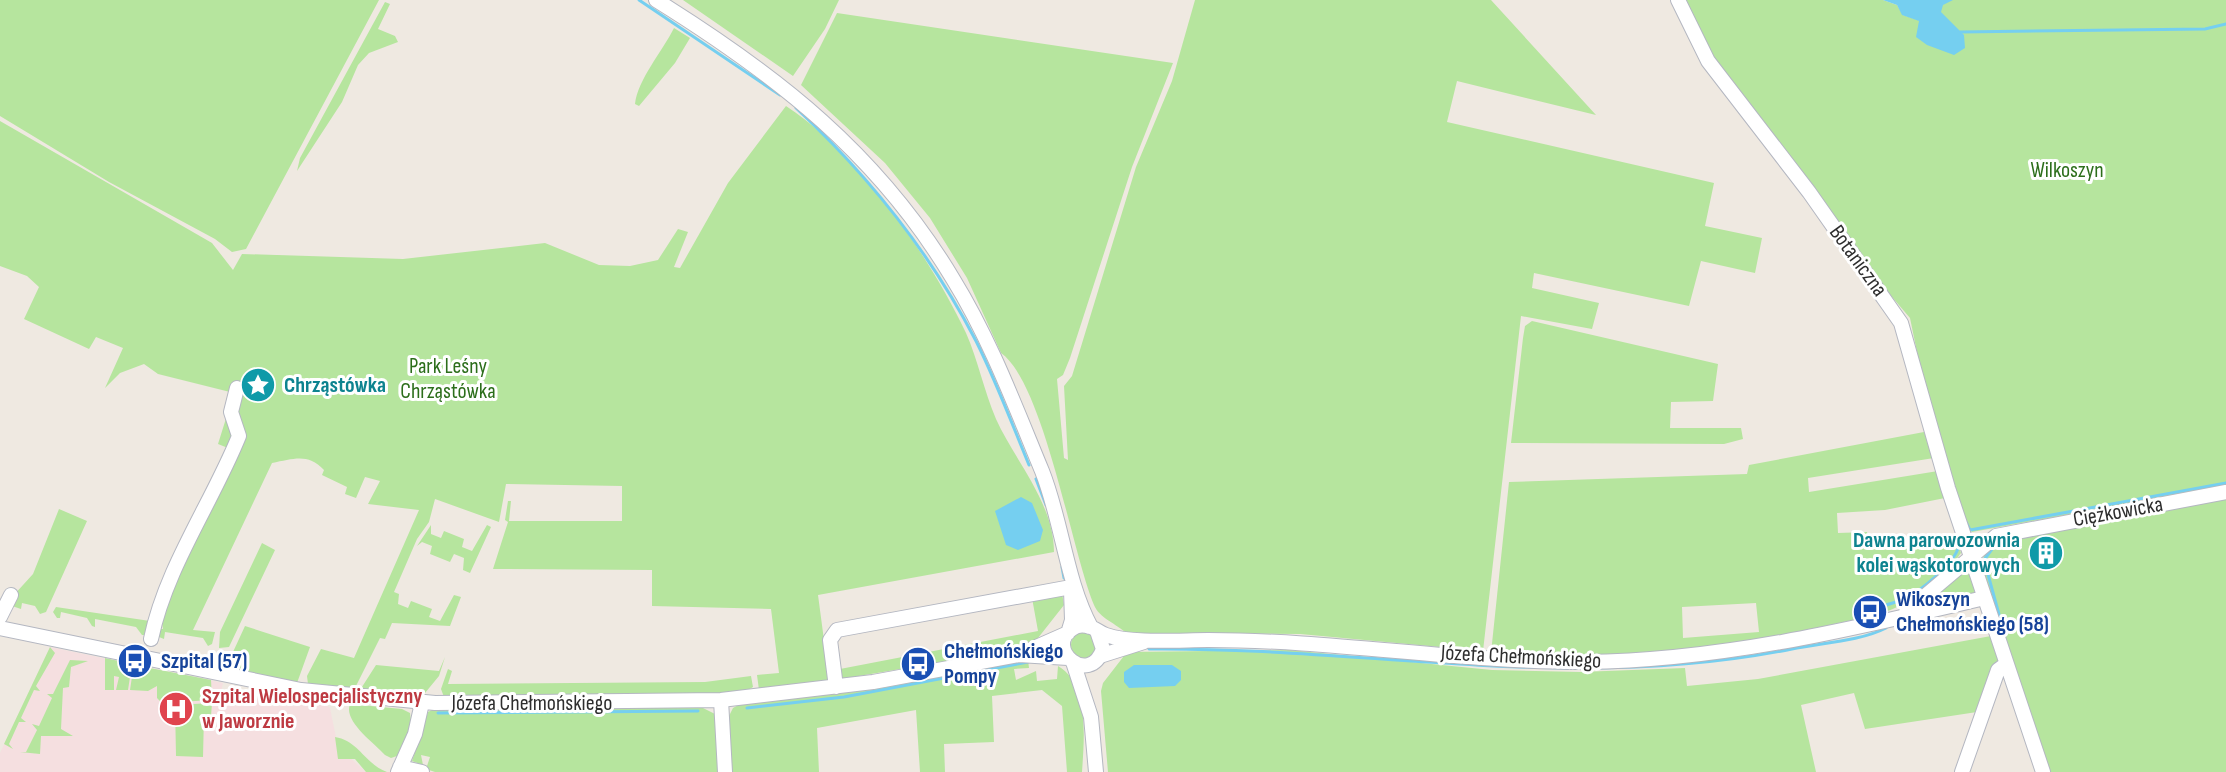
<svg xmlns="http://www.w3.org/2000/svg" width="2226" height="772" viewBox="0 0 2226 772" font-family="'Sofia Sans Condensed',sans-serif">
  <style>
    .medical { fill: #f5dfe0 }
    .green { fill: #b6e59e; fill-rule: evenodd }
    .water { fill: #75cff0 }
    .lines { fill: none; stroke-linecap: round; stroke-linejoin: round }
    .stream { stroke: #75cff0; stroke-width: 3 }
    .minor-casing { stroke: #b4b7c1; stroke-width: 16 }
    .minor { stroke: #fff; stroke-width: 14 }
    .labels { text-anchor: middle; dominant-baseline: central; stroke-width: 6; stroke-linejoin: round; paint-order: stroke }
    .park-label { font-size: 22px; fill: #2c6e1b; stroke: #fff }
    .street-label { font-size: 22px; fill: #2e2e2e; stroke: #fff }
    .culture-label { font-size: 22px; font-weight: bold; fill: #0d838f; stroke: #fff; text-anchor: start }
    .transit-label { font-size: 22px; font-weight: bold; fill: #164399; stroke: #fff; text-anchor: start }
    .health-label { font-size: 22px; font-weight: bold; fill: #be3a42; stroke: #fff; text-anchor: start }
  </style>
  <rect width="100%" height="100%" fill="#efe9e1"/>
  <path class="medical" d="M50,647L223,683L221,692L325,704L330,708L338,747L366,772H0V753Z"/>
  <path class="green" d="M0,0H379L246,249L232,252L215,239L109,182L0,116Z
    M683,0H839L825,29L793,76Z
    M1195,0H1491L1596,115L1457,81L1447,122L1714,183L1705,226L1762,238L1755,273L1701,261L1689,306L1534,273L1532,288L1599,303L1592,329L1521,316L1483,651L1300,634L1126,633C1117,624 1099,618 1094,605C1072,553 1044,383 1001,353L967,278L930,218L885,163L801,85L837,13L1173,63L1132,167L1070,358L1063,375L1057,379L1064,458L1068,460L1064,386L1072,376L1136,167L1172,81Z
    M1682,0H1883L1897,5L1903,15L1963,35L1926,0H2226V486L1972,532L1965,525L1930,415L1910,318L1875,277L1711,59Z
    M385,2L390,4L378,29L395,36L398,42L369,53L358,65L342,102L297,171L300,158Z
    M674,28L690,38L675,63L639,106L635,104C638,79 662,52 674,28Z
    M786,106C859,154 929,255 966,333C978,360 984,391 996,419C1015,461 1054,503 1054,552L818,595L829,678L826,683L759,690L757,675L779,673L771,609L652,606V570L493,569L508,522L505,520L508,501H511L509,521H622V486L506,484L499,522L435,499L429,522L417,539L394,592L399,594L398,604L408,608L411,601L432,609L429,617L440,621L454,595L461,597L450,626L392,623L385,639L380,638L354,690L308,684L307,676L321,649L354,658L419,510L368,504L380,481L365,477L356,498L345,494L347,487L322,475L324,470C308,453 294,459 272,463L193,630L215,632L212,644L208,646L203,638L165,632L164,639L159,637L156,629H163L161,617L228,448L218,444L234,393L158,374L144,364L120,373L105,388L123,348L96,337L89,349L24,319L39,287L27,276L0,266V121L212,243L233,270L242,254L403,259L545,243L599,265L630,266L658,260L678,229L688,232L674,267L680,268L728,183Z
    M1532,321L1718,364L1713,401L1671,402L1670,428H1741L1743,439L1724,444L1511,443L1523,338L1525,326Z
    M1924,432L1934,458L1808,478L1809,492L1938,471L1945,498L1885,510L1837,513L1838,533L1867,532L1869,548L1957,540L1961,553L1955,561C1930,584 1909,607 1875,615L1873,609L1866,611L1867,617C1805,630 1743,645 1680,652C1617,659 1554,655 1491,653L1509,482L1747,474L1749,465ZM1756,603L1759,632L1683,638L1682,607Z
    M2226,497V772H2049L2002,635L2003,621H1999L1982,574L1984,552L2000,541Z
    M59,509L87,521L46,612L40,614L35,606L22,603L21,609L12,606L13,596L33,574Z
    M431,525V534L441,538L444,531L464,539L462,547L472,551L487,525L491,527L470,573L463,570L464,558L454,554L450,562L430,554L432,546L422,542L417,546Z
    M262,543L275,550L229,647L219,648L220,632Z
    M1964,570L1971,573L1975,593L1934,601L1935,596Z
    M1062,593L1064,605L1038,638L1037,646L841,679L840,669L1038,631L1032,598Z
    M56,607L150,621L145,635H142L136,627L95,619V627L92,626L87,618L61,612L60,618H57L53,612Z
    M245,626L310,647L297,683L231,670L227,665Z
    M1071 645a13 13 0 1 1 26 0a13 13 0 1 1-26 0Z
    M1991,636L1999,659L1977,712L1865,729L1854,693L1801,705L1816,772H1108L1101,691L1103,683L1127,652L1290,650L1492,670L1580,672L1685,668L1687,686L1758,679Z
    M50,647L55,653L36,686L40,691L34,690L21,718L26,722H19L9,744L13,749L4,744Z
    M445,657L439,676L425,693L360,690L376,665L439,671Z
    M105,658L132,664L128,690H116L119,677L114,676V690H105Z
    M70,660L88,661L71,667L69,687L63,688L61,729L73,736H41L40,754L20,752H26L37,730L32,724L39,726L52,698L47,694H53Z
    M1028,660L1029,668L1014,669L1016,680L1036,671L1037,681L1057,679L1058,666C1090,684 1084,741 1082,772H1067L1062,706L1042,690L992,696L994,742L944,744L945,772H920L916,710L817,728L819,772H728L729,716L733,708L742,703L867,690Z
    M145,667L211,680L212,700L162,703L157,698V686L148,691L130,690L133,670L142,672Z
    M448,669L452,671L448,684L705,682L751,676L753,687L741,694L444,697L441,689Z
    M212,703L211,716H204L203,757L176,756L175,705Z
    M350,704L402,709L410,713L412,730L400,755L391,758L385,755C373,742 343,721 350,704Z
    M699,706L715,714L718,772H435L426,769L430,757L421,755L423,765L412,761L428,712L436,708Z
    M335,737C359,741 365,764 387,772H366L355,759H338Z"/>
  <path class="water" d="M1883,0H1953L1943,5L1941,12L1964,35L1965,48L1954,55L1927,45L1916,37L1919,21L1902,15L1897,5Z
    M1021,497L1032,503L1043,530L1040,541L1018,550L1006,545L995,511Z
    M1134,665H1172L1181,671V680L1175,686L1129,688L1124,682V672Z"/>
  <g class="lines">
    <path class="stream" d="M639,0L780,95
      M1960,32L2205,29L2226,24
      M796,108C868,175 931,254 976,341C996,381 1012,424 1029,465
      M1036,479L1046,505
      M1966,522L1970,530L2226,483
      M1062,567L1064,578
      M1882,612L1881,607C1891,603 1903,601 1912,595C1926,586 1958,560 1959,544
      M2000,618L1984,560L1992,549L2012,540
      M1149,649C1368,647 1574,693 1792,649C1821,643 1861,641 1886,628
      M747,708L844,697L1028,662
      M438,713L698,711"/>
    <g class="minor-casing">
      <path id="minor" d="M656,0C778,76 878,154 953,279C990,339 1015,406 1042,471C1062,521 1066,581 1091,627
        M1678,0L1708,61L1809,192L1901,323L1948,488L2043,772
        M1906,612L1996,536L2226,492
        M0,617L11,595
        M0,628L301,690L435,703L721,700L873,682L1019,655L1068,658
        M1097,631L1103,649C1089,688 1044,648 1072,629C1077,625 1084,625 1090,627C1095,628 1100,633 1106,635C1132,644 1180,640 1208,640C1334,640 1458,662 1584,662C1719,661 1853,629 1984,598
        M151,639C166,567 212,503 239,436L231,412L237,388
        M1025,652L1068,633L1072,620L1071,590
        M1100,656L1144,642
        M1073,662L1091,717L1096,772
        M836,687L830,640L837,630L1071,587
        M721,700L725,772
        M400,767L422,772
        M398,772L415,734L422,703
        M1962,772L1998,670L2006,664"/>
    </g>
    <use href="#minor" class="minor"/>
  </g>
  <defs>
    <g id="sight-disc" transform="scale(1.8)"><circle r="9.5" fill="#0f9aa8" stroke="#fff"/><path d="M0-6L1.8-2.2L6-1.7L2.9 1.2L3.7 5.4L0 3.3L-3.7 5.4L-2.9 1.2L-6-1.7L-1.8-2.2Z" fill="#fff"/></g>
    <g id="building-disc" transform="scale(1.8)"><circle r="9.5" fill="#0f9aa8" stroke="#fff"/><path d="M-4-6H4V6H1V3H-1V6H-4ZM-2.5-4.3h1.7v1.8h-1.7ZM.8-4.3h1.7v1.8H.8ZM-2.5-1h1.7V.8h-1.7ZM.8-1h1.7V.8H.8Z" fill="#fff"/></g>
    <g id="bus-disc" transform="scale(1.8)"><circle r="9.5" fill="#1a4fb4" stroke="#fff"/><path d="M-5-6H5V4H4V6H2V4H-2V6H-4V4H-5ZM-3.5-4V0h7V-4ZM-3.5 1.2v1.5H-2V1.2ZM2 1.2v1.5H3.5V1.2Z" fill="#fff"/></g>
    <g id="hospital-disc" transform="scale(1.8)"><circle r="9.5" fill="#e0444e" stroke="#fff"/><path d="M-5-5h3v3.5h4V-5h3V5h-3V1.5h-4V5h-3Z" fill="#fff"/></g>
  </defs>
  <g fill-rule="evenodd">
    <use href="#sight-disc" x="258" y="385"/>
    <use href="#building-disc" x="2046" y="553"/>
    <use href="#bus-disc" x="1870" y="612"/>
    <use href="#bus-disc" x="135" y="661"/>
    <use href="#bus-disc" x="918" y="664"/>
    <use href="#hospital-disc" x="176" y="709"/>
  </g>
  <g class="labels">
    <g class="park-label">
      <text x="2067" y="170">Wilkoszyn</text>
      <text x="448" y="366">Park Leśny<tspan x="448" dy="25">Chrząstówka</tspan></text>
    </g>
    <g class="street-label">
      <text transform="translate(1858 261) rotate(54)">Botaniczna</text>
      <text transform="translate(2118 512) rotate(-10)">Ciężkowicka</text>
      <text transform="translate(1521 657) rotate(3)">Józefa Chełmońskiego</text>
      <text x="532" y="703">Józefa Chełmońskiego</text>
    </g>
    <g class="culture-label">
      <text x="284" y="385">Chrząstówka</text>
      <text x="2020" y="540" text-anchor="end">Dawna parowozownia<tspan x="2020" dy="25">kolei wąskotorowych</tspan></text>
    </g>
    <g class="transit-label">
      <text x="1896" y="599">Wikoszyn<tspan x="1896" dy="25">Chełmońskiego (58)</tspan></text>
      <text x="944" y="651">Chełmońskiego<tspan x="944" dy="25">Pompy</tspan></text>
      <text x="161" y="661">Szpital (57)</text>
    </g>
    <g class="health-label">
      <text x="202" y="696">Szpital Wielospecjalistyczny<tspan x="202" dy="25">w Jaworznie</tspan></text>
    </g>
  </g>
</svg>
